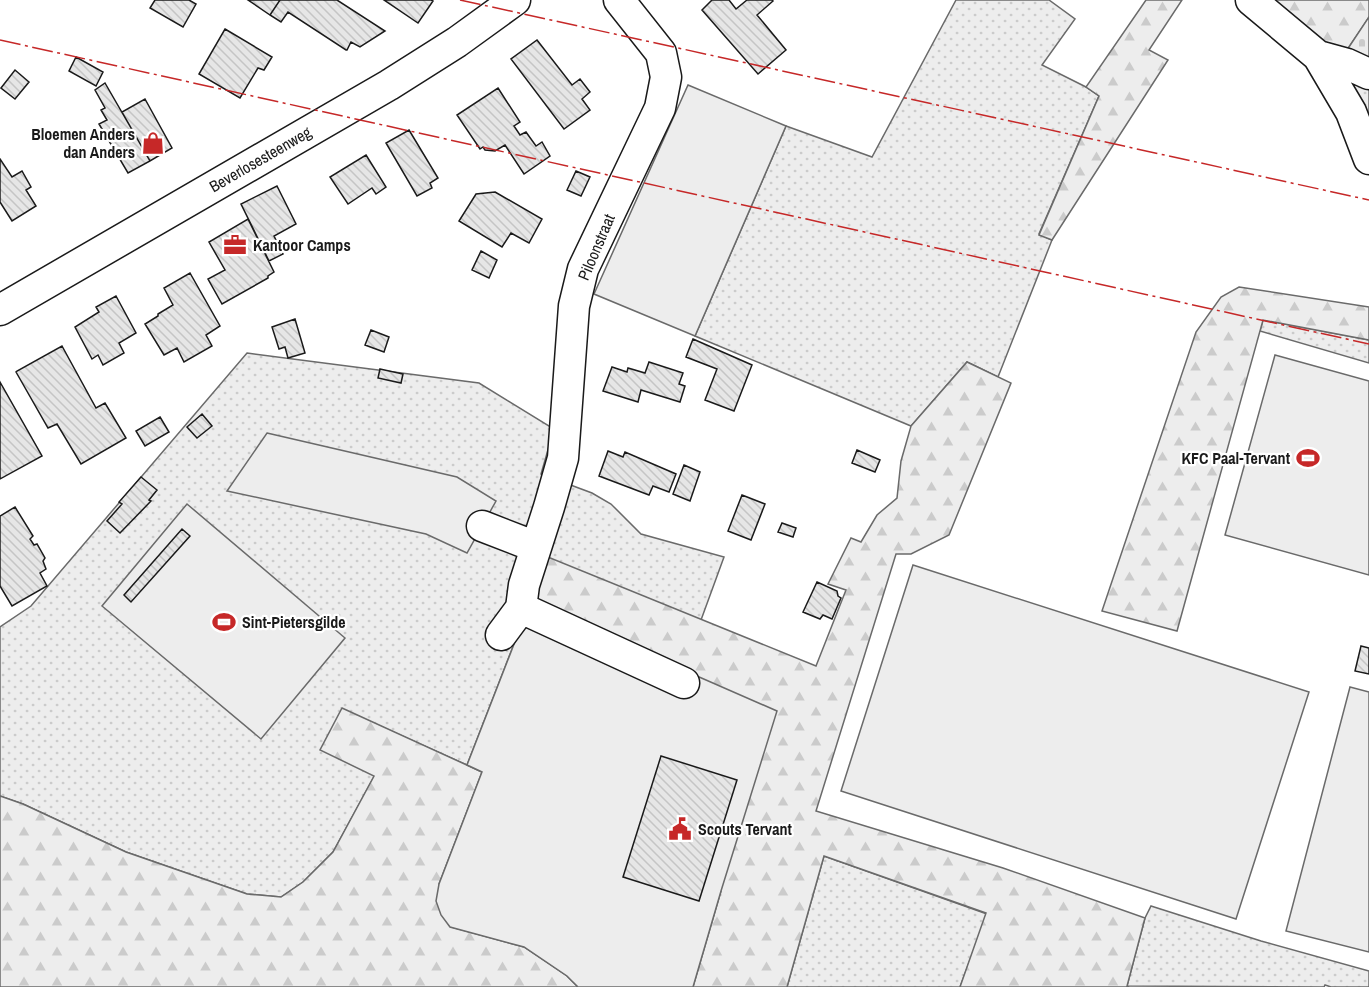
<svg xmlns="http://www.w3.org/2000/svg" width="1369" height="987" viewBox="0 0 1369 987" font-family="'Archivo Narrow',sans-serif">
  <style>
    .grass { fill: url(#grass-dots); stroke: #6a6a6a; stroke-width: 1.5 }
    .forest { fill: url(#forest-firs); stroke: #6a6a6a; stroke-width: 1.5 }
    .cemetery { fill: url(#cemetery-stones); stroke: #6a6a6a; stroke-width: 1.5 }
    .built { fill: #ededed; stroke: #6a6a6a; stroke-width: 1.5 }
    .building { fill: url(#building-back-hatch); stroke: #1a1a1a; stroke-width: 1.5 }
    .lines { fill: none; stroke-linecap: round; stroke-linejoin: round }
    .minor-casing { stroke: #1a1a1a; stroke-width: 33 }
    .minor { stroke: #fff; stroke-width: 30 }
    .power { stroke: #c62828; stroke-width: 1.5; stroke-dasharray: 21 4.5 3 4.5; stroke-linecap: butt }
    .labels { text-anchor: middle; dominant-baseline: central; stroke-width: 4.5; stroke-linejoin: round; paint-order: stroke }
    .poi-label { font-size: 16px; font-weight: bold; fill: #1a1a1a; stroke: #fff; text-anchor: start }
    .street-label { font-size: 16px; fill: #1a1a1a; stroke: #fff }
  </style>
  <defs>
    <pattern id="grass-dots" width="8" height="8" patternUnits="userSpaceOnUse" patternTransform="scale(1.5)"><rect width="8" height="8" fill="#ededed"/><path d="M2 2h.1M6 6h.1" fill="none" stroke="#cbcbcb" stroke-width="1.8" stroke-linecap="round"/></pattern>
    <pattern id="forest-firs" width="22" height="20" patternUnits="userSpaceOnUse" patternTransform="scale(1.5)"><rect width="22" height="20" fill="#ededed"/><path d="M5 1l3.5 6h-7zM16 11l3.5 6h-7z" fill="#cbcbcb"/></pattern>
    <pattern id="cemetery-stones" width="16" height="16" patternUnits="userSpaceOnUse" patternTransform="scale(1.5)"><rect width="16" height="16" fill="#ededed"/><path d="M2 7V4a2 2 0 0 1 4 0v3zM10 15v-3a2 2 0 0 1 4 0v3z" fill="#cbcbcb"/></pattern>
    <pattern id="building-back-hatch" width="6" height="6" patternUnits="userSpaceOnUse" patternTransform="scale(1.5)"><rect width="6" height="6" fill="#e6e6e6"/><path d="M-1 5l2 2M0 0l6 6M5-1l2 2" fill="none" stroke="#c5c5c5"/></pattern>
  </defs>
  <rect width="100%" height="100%" fill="#fff"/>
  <path class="grass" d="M956,0H1049L1075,19L1042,65L1086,87L1099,96L1039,234L1052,240L998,377L967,362L911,426L695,336L786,126L872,157Z
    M1337,64L1369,79V126Z
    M1263,320L1369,340V363L1260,331Z
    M247,353L479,383L554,429L541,474L592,493L611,504L641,534L724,557L701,620L543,556L530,603L467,765L342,709L375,775L333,852L303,882L281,897L247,894L126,852L23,804L0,796V627L31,606Z
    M824,856L987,914L960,987H787Z
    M1151,906L1261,941L1369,971V987H1331L1325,985L1324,987L1127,986L1145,918Z"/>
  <path class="forest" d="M1146,0H1182L1149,50L1168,60L1052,240L1039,235L1099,96L1086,87Z
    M1265,0H1369V17L1345,53L1320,40Z
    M1239,287L1369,307V340L1263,320L1177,631L1102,611L1196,332L1221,297Z
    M967,362L1011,383L949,535L911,554H896L816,811L1003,868L1145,918L1127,986L1129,987H960L986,913L824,856L787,987H693L721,891L530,603L543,555L816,666L846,590L828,584L851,538L861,542L877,515L897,498L901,461L911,426Z
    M342,708L482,772L439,884L451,927L524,947L567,976L578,987H0V796L23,804L126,852L247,894L281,897L303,882L333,852L374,776L320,750Z"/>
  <path class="cemetery" d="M1369,17V65L1345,53Z"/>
  <path class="built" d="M688,85L786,126L695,336L594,294Z
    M1275,355L1369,381V575L1225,535Z
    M267,433L457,477L496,501L467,553L426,534L227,491Z
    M187,504L345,638L261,739L102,606Z
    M913,565L1309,692L1236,919L841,791Z
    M530,603L777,711L721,891L693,987H578L567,976L524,947L450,927L441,915L436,901L439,884L482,772L467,765Z
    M1350,687L1369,692V952L1286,931Z"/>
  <path class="building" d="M155,0H189L196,4L183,27L150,8Z
    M248,0H280L270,15Z
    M280,0H337L385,31L360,47L351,42L347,50H346L288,12L281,22L270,15Z
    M384,0H431L433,1L418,23Z
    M712,0H729L736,9L747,0H772L773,1L757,15L786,50L758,74L702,10Z
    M225,29L272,57L264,70L258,68L240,98L199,74Z
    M537,40L572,85L580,79L590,92L582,99L590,110L564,129L511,59Z
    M76,57L103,72L96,86L69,71Z
    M15,70L29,82L15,99L1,88Z
    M105,83L150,161L128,173L99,124L107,120L101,110L105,108L95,90Z
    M498,88L520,122L514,126L520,135L526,132L536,146L542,142L550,156L524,174L505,145L495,151L485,150L483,147L480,149L457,115Z
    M145,99L172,148L150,161L122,112Z
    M409,130L438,178L430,183L432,188L417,196L386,143Z
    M366,155L386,187L376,194L372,188L348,204L330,177Z
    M0,159L12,177L22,171L31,187L26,190L36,206L12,221L0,202Z
    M576,171L590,177L581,196L567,190Z
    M277,186L296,224L274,236L283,254L269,261L241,204Z
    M495,192L542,219L529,243L511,233L502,247L459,221L476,194Z
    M248,219L274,272L268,276V278L222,304L208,279L225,270L209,242Z
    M481,251L497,260L489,278L472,270Z
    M190,273L220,326L206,335L212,346L184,362L177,348L164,355L145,324L158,316V314L173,305L164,288Z
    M116,296L136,333L119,343L124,353L103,365L98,355L92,359L75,327L99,312L96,307Z
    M295,319L305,353L288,358L285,347L279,349L272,327Z
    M371,330L389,337L384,352L365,345Z
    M693,339L752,365L734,411L705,400L717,369L686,357Z
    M62,346L96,408L105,403L126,438L81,464L57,424L48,428L16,372L17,371Z
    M649,362L683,373L679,384L685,386L680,402L641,390L638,402L603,391L612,367L627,372L628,368L645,373Z
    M380,369L403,374L401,383L378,378Z
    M0,382L42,456L0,479Z
    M202,414L212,426L197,438L187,427Z
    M160,417L169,432L145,446L136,431Z
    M857,450L880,460L875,472L852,463Z
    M608,451L623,457L625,452L676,474L669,492L653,486L649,495L599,476Z
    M684,465L700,472L690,501L673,494Z
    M141,477L157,490L149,500L151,501L120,533L107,521L122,504L119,502Z
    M742,495L765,504L751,540L728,531Z
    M15,507L33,536L30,539L34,545L37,544L45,558L43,561L46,569L40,573L47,586L12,606L0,586V516Z
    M782,523L796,528L793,537L778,532Z
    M182,529L190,536L131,602L124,595Z
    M817,582L837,591L838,596L841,598L832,619L823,615L820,619L803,612Z
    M1361,646L1369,648V674L1355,671Z
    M661,756L737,780L699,901L623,877Z"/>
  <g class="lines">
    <g class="minor-casing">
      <path id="minor" d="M1251,0L1318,56L1351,112L1369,159
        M1318,56L1347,64L1369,74
        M0,310L389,85L457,42L515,0
        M482,526L536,547
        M521,608L684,683
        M501,635L521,608L524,585L549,507L563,458L574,306L583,269L660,108L666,77L661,53L619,0"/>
    </g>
    <use href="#minor" class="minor"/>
    <path class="power" d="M460,0L1369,200
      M0,40L1369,344"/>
  </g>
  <defs>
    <g id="shop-bare" transform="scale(1.8)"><path d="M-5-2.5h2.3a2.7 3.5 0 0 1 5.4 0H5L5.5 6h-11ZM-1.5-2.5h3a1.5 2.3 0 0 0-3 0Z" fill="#c62828" stroke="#fff" stroke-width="2.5" paint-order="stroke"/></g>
    <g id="office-bare" transform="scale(1.8)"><path d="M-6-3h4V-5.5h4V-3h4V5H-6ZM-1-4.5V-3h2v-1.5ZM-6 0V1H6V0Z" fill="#c62828" stroke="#fff" stroke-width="2.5" paint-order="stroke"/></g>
    <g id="stadium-bare" transform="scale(1.8)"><path d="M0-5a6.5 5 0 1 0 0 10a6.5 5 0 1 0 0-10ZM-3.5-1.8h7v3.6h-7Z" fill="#c62828" stroke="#fff" stroke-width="2.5" paint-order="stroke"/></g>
    <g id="civic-bare" transform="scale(1.8)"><path d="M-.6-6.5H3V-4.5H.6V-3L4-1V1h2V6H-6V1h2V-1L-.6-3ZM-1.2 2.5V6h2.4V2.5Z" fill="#c62828" stroke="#fff" stroke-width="2.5" paint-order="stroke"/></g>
  </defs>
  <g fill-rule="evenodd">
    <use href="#shop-bare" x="153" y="143"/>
    <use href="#office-bare" x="235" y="245"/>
    <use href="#stadium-bare" x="1308" y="458"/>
    <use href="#stadium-bare" x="224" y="622"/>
    <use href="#civic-bare" x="680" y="829"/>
  </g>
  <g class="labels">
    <g class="poi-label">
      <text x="135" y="134" text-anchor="end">Bloemen Anders<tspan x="135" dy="18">dan Anders</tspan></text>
      <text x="253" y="245">Kantoor Camps</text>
      <text x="1290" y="458" text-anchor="end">KFC Paal-Tervant</text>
      <text x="242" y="622">Sint-Pietersgilde</text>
      <text x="698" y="829">Scouts Tervant</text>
    </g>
    <g class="street-label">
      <text transform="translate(260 159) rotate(-30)">Beverlosesteenweg</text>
      <text transform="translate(596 247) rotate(-67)">Piloonstraat</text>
    </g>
  </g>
</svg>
